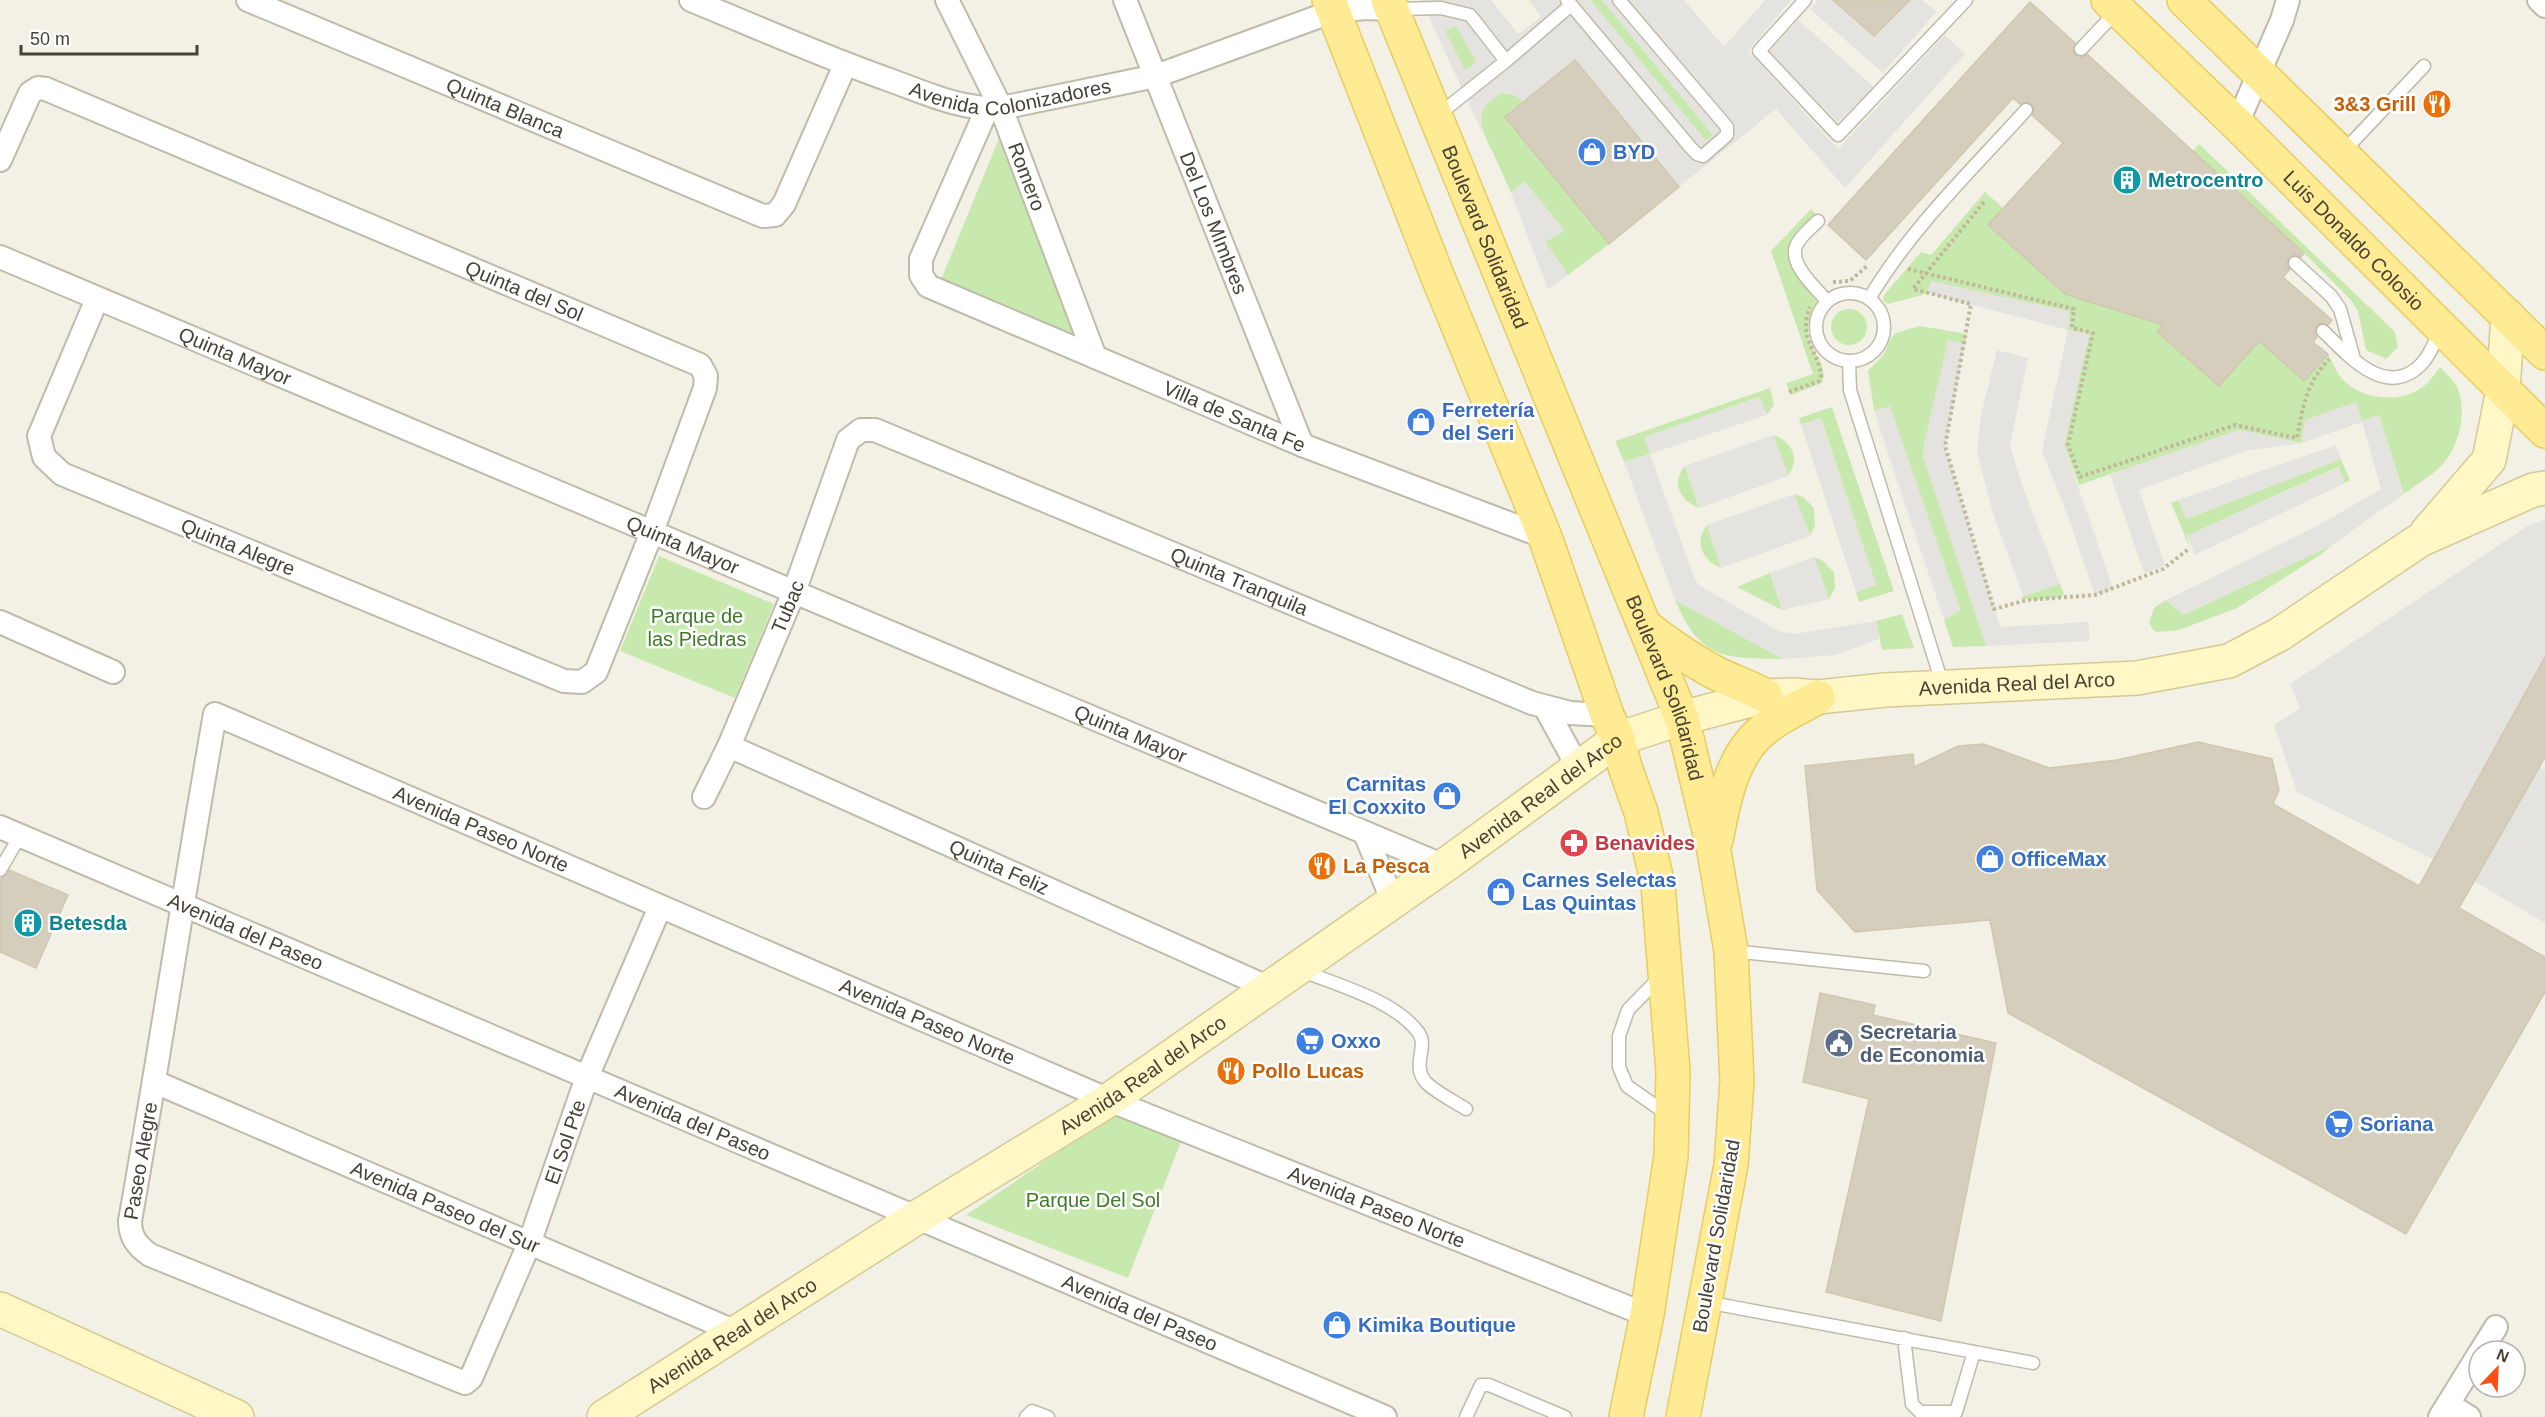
<svg xmlns="http://www.w3.org/2000/svg" width="2545" height="1417" viewBox="0 0 2545 1417" font-family="Arial,sans-serif">
  <style>
    .green { fill: #c8e9ae }
    .parking { fill: #e4e3df; fill-rule: evenodd }
    .building { fill: #d5cebc; stroke: #d0c7af; stroke-width: 1.5 }
    .lines { fill: none; stroke-linecap: round; stroke-linejoin: round }
    .lane-casing { stroke: #bfbaa9; stroke-width: 15 }
    .street-casing { stroke: #bfbaa9; stroke-width: 26 }
    .secondary-casing { stroke: #d5ca95; stroke-width: 36 }
    .primary-casing { stroke: #e6cc62; stroke-width: 36 }
    .path { stroke: #c1b79a; stroke-width: 4; stroke-dasharray: 3 3; stroke-linecap: butt }
    .lane { stroke: #fff; stroke-width: 12 }
    .street { stroke: #fff; stroke-width: 22 }
    .secondary { stroke: #fff7c5; stroke-width: 33 }
    .primary { stroke: #ffeb94; stroke-width: 33 }
    .labels { text-anchor: middle; dominant-baseline: central; stroke-width: 5; stroke-linejoin: round; paint-order: stroke }
    .street-label { font-size: 20px; fill: #474235; stroke: #fff }
    .food-label { font-size: 20px; font-weight: bold; fill: #c56008; stroke: #fff; text-anchor: start }
    .shop-label { font-size: 20px; font-weight: bold; fill: #366cbe; stroke: #fff; text-anchor: start }
    .culture-label { font-size: 20px; font-weight: bold; fill: #0d838f; stroke: #fff; text-anchor: start }
    .park-label { font-size: 20px; fill: #3e7a27; stroke: #fff }
    .health-label { font-size: 20px; font-weight: bold; fill: #be3a42; stroke: #fff; text-anchor: start }
    .service-label { font-size: 20px; font-weight: bold; fill: #4e5e75; stroke: #fff; text-anchor: start }
  </style>
  <rect width="100%" height="100%" fill="#f3f1e6"/>
  <path class="green" d="M1590,0H1602L1713,135L1706,141Z
    M1456,25L1477,62L1465,71L1445,31Z
    M1502,93L1516,95L1524,102L1505,117L1609,244L1568,275L1545,242L1564,230L1525,182L1511,193C1506,181 1500,168 1494,155C1481,128 1469,110 1502,93Z
    M1005,124L1092,354L938,287Z
    M2199,144L2395,332L2398,347L2386,359L2366,350L2358,311L2350,299L2304,253L2193,151Z
    M1985,192L2003,208L1988,226L2064,294L2135,316L2153,295L2174,313L2157,333L2219,386L2259,341L2304,381L2328,354C2333,363 2338,376 2345,382C2365,400 2399,403 2421,388C2429,383 2435,374 2440,367C2446,374 2455,381 2458,389C2467,414 2459,446 2442,465C2431,476 2416,485 2404,494L2379,415L2301,443L2239,430L2079,485L2064,445L2089,334L2069,330L1932,281L1927,293L1922,295L1888,304L1883,300L1884,295L1921,252L1931,255Z
    M1811,209L1816,214C1808,221 1798,229 1792,238C1777,258 1805,286 1817,302C1812,312 1807,322 1808,334C1810,351 1829,365 1822,383L1791,395L1786,383L1813,374L1771,251Z
    M1831 327a18 18 0 1 1 36 0a18 18 0 1 1-36 0Z
    M1920,326L1967,334L1965,344L1948,340L1929,471L1986,646L1953,647L1944,620L1960,610L1890,407L1874,411L1868,371L1884,354L1891,338L1896,333Z
    M1770,388L1774,405L1767,415L1759,397L1645,437L1650,454L1624,462L1615,441Z
    M1832,407L1894,591L1859,602L1856,592L1876,585L1821,419L1801,425L1799,418Z
    M1773,435C1792,441 1801,459 1788,476Z
    M2341,459L2350,480L2345,483L2338,467L2187,536L2190,548L2171,503L2178,500L2186,519Z
    M1685,466L1699,508C1681,502 1670,483 1685,466Z
    M1794,494L1803,497L1814,508L1815,525L1810,536Z
    M1707,525L1721,568C1702,560 1694,543 1707,525Z
    M2332,545L2320,555L2237,608L2179,630L2157,632L2153,630L2149,622L2154,608L2166,600L2183,615Z
    M659,556L774,604L735,698L620,651Z
    M1814,557L1823,561L1834,572L1835,588L1829,599Z
    M1770,573L1782,610L1737,587Z
    M2060,584L2064,593L2062,597L2036,600L2022,599L2023,596Z
    M1675,600L1783,659C1724,658 1700,660 1675,600Z
    M1902,614L1914,648L1882,650L1876,621Z
    M1115,1113L1182,1139L1128,1278L966,1215Z"/>
  <path class="parking" d="M1421,0H1491L1518,34L1541,17L1529,0H1590L1706,141L1713,135L1602,0H1684L1724,47L1765,0H1791L1748,51L1838,149L1945,35L1965,54L1845,188L1776,109L1679,187L1575,61L1524,101L1510,93H1502L1487,103L1480,116L1482,132ZM1456,26L1476,62L1465,71L1445,31Z
    M1818,0H1833L1874,36L1910,0H1922L1937,11L1883,73L1810,9Z
    M1798,20L1874,87L1838,122L1769,52Z
    M1525,182L1564,230L1545,242L1568,275L1548,289L1511,193Z
    M1931,281L2069,311V330L2089,335L2064,445L2113,589L2095,595L2068,517L2042,451L2068,330L1927,293Z
    M1948,340L1965,344L1945,446L2000,627L2088,622L2090,641L1986,646L1923,457L1924,444Z
    M1997,350L2028,358L2010,446L2023,488L2060,584L2023,596L1992,510L1977,452L1981,415Z
    M1760,397L1767,415L1650,454L1695,580L1699,585L1778,631L1794,634L1876,621L1879,639L1835,655L1783,659L1675,600L1624,462L1650,454L1644,437Z
    M2356,402L2362,421L2379,415L2404,494L2332,545L2183,615L2166,600L2319,525L2381,489L2362,422L2301,443L2245,451L2139,490L2165,565L2144,573L2110,474L2239,430L2301,443L2305,420Z
    M1890,406L1960,610L1944,620L1874,411Z
    M1820,418L1876,585L1856,592L1801,425Z
    M1773,435L1788,476L1699,508L1685,466Z
    M2336,445L2341,459L2186,519L2178,500Z
    M2339,467L2345,483L2195,555L2187,536Z
    M1794,494L1810,536L1721,568L1707,525Z
    M2545,519V660L2433,859L2297,792L2274,725L2300,708L2290,684L2526,527Z
    M1814,557L1829,599L1782,610L1770,573Z
    M2539,768L2545,770V923L2474,881Z"/>
  <path class="building" d="M1833,0H1910L1874,36Z
    M2030,2L2075,43L2073,51L2076,55L2083,57L2087,54L2304,253L2301,257L2293,255L2289,258L2287,265L2290,269L2283,277L2332,320L2328,325L2320,323L2315,328L2317,337L2313,342L2328,354L2304,381L2259,341L2219,386L2157,332L2163,325L2065,294L1988,225L2063,143L2032,115L2034,108L2028,102L2020,104L2013,98L1866,260L1828,225Z
    M1575,60L1679,187L1609,244L1505,117Z
    M2545,657V757L2459,908L2545,957V992L2406,1234L2008,1013L1990,920L1855,932L1817,890L1805,766L1913,754L1914,767L1958,746L1984,744L2049,768L2117,760L2198,742L2272,759L2279,790L2273,804L2419,886Z
    M9,870L68,895L36,968L0,952V880Z
    M1820,993L1875,1005L1873,1015L1996,1043L1941,1321L1826,1292L1869,1099L1803,1082Z"/>
  <g class="lines">
    <g class="lane-casing">
      <path id="lane" d="M1567,0L1691,148L1697,154L1703,156L1727,135V127L1619,0
        M1805,0L1759,51L1838,135L1966,0
        M1396,9L1441,8L1470,15L1506,61
        M2081,49L2117,11
        M1438,115L1506,61L1571,5
        M2343,152L2424,66
        M1818,221C1811,228 1800,236 1796,246C1789,265 1816,288 1827,301
        M2295,263L2331,296L2340,309L2354,359
        M1816 327a34 34 0 1 1 68 0a34 34 0 1 1-68 0Z
        M1869,299C1910,229 1972,170 2026,110
        M2323,331C2346,353 2382,396 2416,369C2428,360 2434,343 2441,330
        M1849,362L1850,390L1943,686
        M0,870L20,836
        M1732,951L1924,971
        M1300,970C1337,985 1394,1000 1418,1032C1429,1046 1412,1063 1424,1080C1430,1089 1455,1102 1466,1109
        M1660,977L1628,1010L1619,1036V1067L1627,1086L1667,1114
        M1706,1302L2033,1363
        M1904,1338L1912,1404L1920,1412H1956L1974,1352
        M1026,1417L1032,1411L1048,1417
        M1466,1417L1481,1385H1489L1565,1417"/>
    </g>
    <g class="street-casing">
      <g id="street">
        <path id="s1" d="M248,0L763,216L775,215L784,204L845,65"/>
        <path id="s2" d="M691,0C759,28 826,58 895,82C930,95 964,110 1001,108L1156,76L1334,11L1366,8L1392,9"/>
        <path id="s3" d="M947,0L1001,108L1095,357"/>
        <path id="s4" d="M1125,0L1302,445"/>
        <path d="M2539,0L2545,6"/>
        <path id="s5" d="M987,109L921,259V275L928,286L1302,445L1545,537"/>
        <path d="M2237,124L2282,20L2288,0"/>
        <path id="s6" d="M0,160L30,93L38,88L46,89L700,365L706,376L705,388L652,532L596,672L582,682L564,681L62,474L44,457L39,436L97,299"/>
        <path id="s7" d="M0,257L1444,866"/>
        <path d="M0,622L113,672"/>
        <path d="M1545,707L1579,769"/>
        <path id="s8" d="M729,746L1269,988"/>
        <path id="s9" d="M704,797L729,746L794,592L848,440L861,430H875L1532,703L1570,713L1607,715"/>
        <path id="s10" d="M0,827L1385,1417"/>
        <path d="M1365,833L1393,902"/>
        <path id="s11" d="M660,907L587,1077L529,1244L471,1378L465,1383L150,1255C137,1246 130,1237 130,1221C160,1052 185,883 215,714L1109,1100L1647,1315"/>
        <path id="s12" d="M155,1082L736,1332"/>
        <path d="M2481,1351L2496,1327"/>
        <path d="M2448,1404L2469,1417"/>
        <path d="M2440,1417L2479,1354"/>
      </g>
    </g>
    <g class="secondary-casing">
      <g id="secondary">
        <path d="M2427,532L2489,460L2503,390L2508,316"/>
        <path d="M0,1309L237,1417"/>
        <path id="s13" d="M604,1417L916,1218L1109,1100L1444,866L1618,739L1682,718L1766,696L1793,695L1818,697L1885,690L2137,678L2229,661L2280,634L2420,540L2533,490L2545,488"/>
      </g>
    </g>
    <g class="primary-casing">
      <g id="primary">
        <path d="M1329,0L1437,275L1545,537L1607,715L1618,739L1625,767L1641,812L1658,885L1673,1071L1671,1156L1647,1315L1626,1417"/>
        <path id="s14" d="M1388,0L1682,718L1714,851L1731,951L1737,1081L1731,1165L1683,1417"/>
        <path id="s15" d="M2108,0L2237,124L2545,431"/>
        <path d="M2184,0L2545,353"/>
        <path d="M1644,625C1665,642 1687,657 1710,670C1728,680 1748,686 1766,696"/>
        <path d="M1716,840C1724,802 1730,758 1762,731C1777,717 1800,708 1818,697"/>
      </g>
    </g>
    <path class="path" d="M1984,202L1913,289L1971,304L1945,446L1994,609L2027,600L2095,595L2163,569L2190,548
      M1908,269L2074,309L2072,328L2093,333L2068,445L2080,477L2235,425L2297,438C2303,406 2306,384 2329,359
      M1833,282L1850,281L1868,265
      M1789,392L1819,381L1821,377C1819,349 1797,340 1810,307"/>
    <use href="#lane" class="lane"/>
    <use href="#street" class="street"/>
    <use href="#secondary" class="secondary"/>
    <use href="#primary" class="primary"/>
  </g>
  <defs>
    <g id="restaurant-disc" transform="scale(1.5)"><circle r="9.5" fill="#e8710a" stroke="#fff"/><path d="M-5-6h1v4h1v-4h1v4h1v-4h1v5L-1.5 .5V6h-2V.5L-5-1ZM5-6V6H3V1.5H1.5Q1.5-4 5-6Z" fill="#fff"/></g>
    <g id="shop-disc" transform="scale(1.5)"><circle r="9.5" fill="#3f7fe0" stroke="#fff"/><path d="M-5-2.5h2.3a2.7 3.5 0 0 1 5.4 0H5L5.5 6h-11ZM-1.5-2.5h3a1.5 2.3 0 0 0-3 0Z" fill="#fff"/></g>
    <g id="building-disc" transform="scale(1.5)"><circle r="9.5" fill="#0f9aa8" stroke="#fff"/><path d="M-4-6H4V6H1V3H-1V6H-4ZM-2.5-4.3h1.7v1.8h-1.7ZM.8-4.3h1.7v1.8H.8ZM-2.5-1h1.7V.8h-1.7ZM.8-1h1.7V.8H.8Z" fill="#fff"/></g>
    <g id="pharmacy-disc" transform="scale(1.5)"><circle r="9.5" fill="#e0444e" stroke="#fff"/><path d="M-2-6h4v4h4v4h-4v4h-4v-4h-4v-4h4Z" fill="#fff"/></g>
    <g id="supermarket-disc" transform="scale(1.5)"><circle r="9.5" fill="#3f7fe0" stroke="#fff"/><path d="M-6-5.5h2.5l.6 2H6L4.5 2H-2.5L-4.4-4H-6ZM-1.5 3.2a1.3 1.3 0 1 0 .1 0ZM3 3.2a1.3 1.3 0 1 0 .1 0Z" fill="#fff"/></g>
    <g id="civic-disc" transform="scale(1.5)"><circle r="9.5" fill="#5c6f8a" stroke="#fff"/><path d="M-.6-6.5H3V-4.5H.6V-3L4-1V1h2V6H-6V1h2V-1L-.6-3ZM-1.2 2.5V6h2.4V2.5Z" fill="#fff"/></g>
  </defs>
  <g fill-rule="evenodd">
    <use href="#restaurant-disc" x="2437" y="104"/>
    <use href="#shop-disc" x="1592" y="152"/>
    <use href="#building-disc" x="2127" y="180"/>
    <use href="#shop-disc" x="1421" y="422"/>
    <use href="#shop-disc" x="1447" y="796"/>
    <use href="#pharmacy-disc" x="1574" y="843"/>
    <use href="#shop-disc" x="1990" y="859"/>
    <use href="#restaurant-disc" x="1322" y="866"/>
    <use href="#shop-disc" x="1501" y="892"/>
    <use href="#building-disc" x="28" y="923"/>
    <use href="#supermarket-disc" x="1310" y="1041"/>
    <use href="#civic-disc" x="1839" y="1043"/>
    <use href="#restaurant-disc" x="1231" y="1071"/>
    <use href="#supermarket-disc" x="2339" y="1124"/>
    <use href="#shop-disc" x="1337" y="1325"/>
  </g>
  <g class="labels">
    <g class="street-label">
      <text stroke="none"><textPath href="#s2" startOffset="339">Avenida Colonizadores</textPath></text>
      <text stroke="none"><textPath href="#s1" startOffset="279">Quinta Blanca</textPath></text>
      <text stroke="none"><textPath href="#s3" startOffset="194">Romero</textPath></text>
      <text stroke="none"><textPath href="#s4" startOffset="240">Del Los MImbres</textPath></text>
      <text stroke="none"><textPath href="#s14" startOffset="256">Boulevard Solidaridad</textPath></text>
      <text stroke="none"><textPath href="#s15" startOffset="344">Luis Donaldo Colosio</textPath></text>
      <text stroke="none"><textPath href="#s6" startOffset="610">Quinta del Sol</textPath></text>
      <text stroke="none"><textPath href="#s7" startOffset="255">Quinta Mayor</textPath></text>
      <text stroke="none"><textPath href="#s5" startOffset="526">Villa de Santa Fe</textPath></text>
      <text stroke="none"><textPath href="#s7" startOffset="741">Quinta Mayor</textPath></text>
      <text transform="translate(238 547) rotate(22)">Quinta Alegre</text>
      <text stroke="none"><textPath href="#s9" startOffset="810">Quinta Tranquila</textPath></text>
      <text stroke="none"><textPath href="#s9" startOffset="208">Tubac</textPath></text>
      <text stroke="none"><textPath href="#s13" startOffset="1626">Avenida Real del Arco</textPath></text>
      <text stroke="none"><textPath href="#s14" startOffset="742">Boulevard Solidaridad</textPath></text>
      <text stroke="none"><textPath href="#s7" startOffset="1227">Quinta Mayor</textPath></text>
      <text stroke="none"><textPath href="#s13" startOffset="1124">Avenida Real del Arco</textPath></text>
      <text stroke="none"><textPath href="#s11" startOffset="1701">Avenida Paseo Norte</textPath></text>
      <text stroke="none"><textPath href="#s8" startOffset="296">Quinta Feliz</textPath></text>
      <text stroke="none"><textPath href="#s10" startOffset="267">Avenida del Paseo</textPath></text>
      <text stroke="none"><textPath href="#s11" startOffset="2187">Avenida Paseo Norte</textPath></text>
      <text stroke="none"><textPath href="#s13" startOffset="638">Avenida Real del Arco</textPath></text>
      <text stroke="none"><textPath href="#s10" startOffset="753">Avenida del Paseo</textPath></text>
      <text transform="translate(565 1142) rotate(-71)">El Sol Pte</text>
      <text stroke="none"><textPath href="#s11" startOffset="958">Paseo Alegre</textPath></text>
      <text stroke="none"><textPath href="#s11" startOffset="2673">Avenida Paseo Norte</textPath></text>
      <text stroke="none"><textPath href="#s12" startOffset="316">Avenida Paseo del Sur</textPath></text>
      <text transform="translate(1716 1236) rotate(-80)">Boulevard Solidaridad</text>
      <text stroke="none"><textPath href="#s10" startOffset="1239">Avenida del Paseo</textPath></text>
      <text stroke="none"><textPath href="#s13" startOffset="152">Avenida Real del Arco</textPath></text>
    </g>
    <g class="food-label">
      <text x="2416" y="104" text-anchor="end">3&amp;3 Grill</text>
      <text x="1343" y="866">La Pesca</text>
      <text x="1252" y="1071">Pollo Lucas</text>
    </g>
    <g class="shop-label">
      <text x="1613" y="152">BYD</text>
      <text x="1442" y="410">Ferretería<tspan x="1442" dy="23">del Seri</tspan></text>
      <text x="1426" y="784" text-anchor="end">Carnitas<tspan x="1426" dy="23">El Coxxito</tspan></text>
      <text x="2011" y="859">OfficeMax</text>
      <text x="1522" y="880">Carnes Selectas<tspan x="1522" dy="23">Las Quintas</tspan></text>
      <text x="1331" y="1041">Oxxo</text>
      <text x="2360" y="1124">Soriana</text>
      <text x="1358" y="1325">Kimika Boutique</text>
    </g>
    <g class="culture-label">
      <text x="2148" y="180">Metrocentro</text>
      <text x="49" y="923">Betesda</text>
    </g>
    <g class="park-label">
      <text x="697" y="616">Parque de<tspan x="697" dy="23">las Piedras</tspan></text>
      <text x="1093" y="1200">Parque Del Sol</text>
    </g>
    <g class="health-label">
      <text x="1595" y="843">Benavides</text>
    </g>
    <g class="service-label">
      <text x="1860" y="1032">Secretaria<tspan x="1860" dy="23">de Economia</tspan></text>
    </g>
  </g>
  <g transform="translate(2497 1369) rotate(23)"><circle r="28" fill="#ffffff" stroke="#b5b3ae" stroke-width="1.5"/>
  <path d="M0-4.5L10 22L0 15L-10 22Z" fill="#fe4e13"/>
  <text y="-9" font-size="16" font-weight="bold" text-anchor="middle" fill="#474235">N</text>
  </g>
  <path d="M21 45v9h176v-9" fill="none" stroke="#474235" stroke-width="3"/>
  <text x="30" y="45" font-size="18" fill="#474235" stroke="#ffffff" stroke-width="4.5" paint-order="stroke">50 m</text>
</svg>
